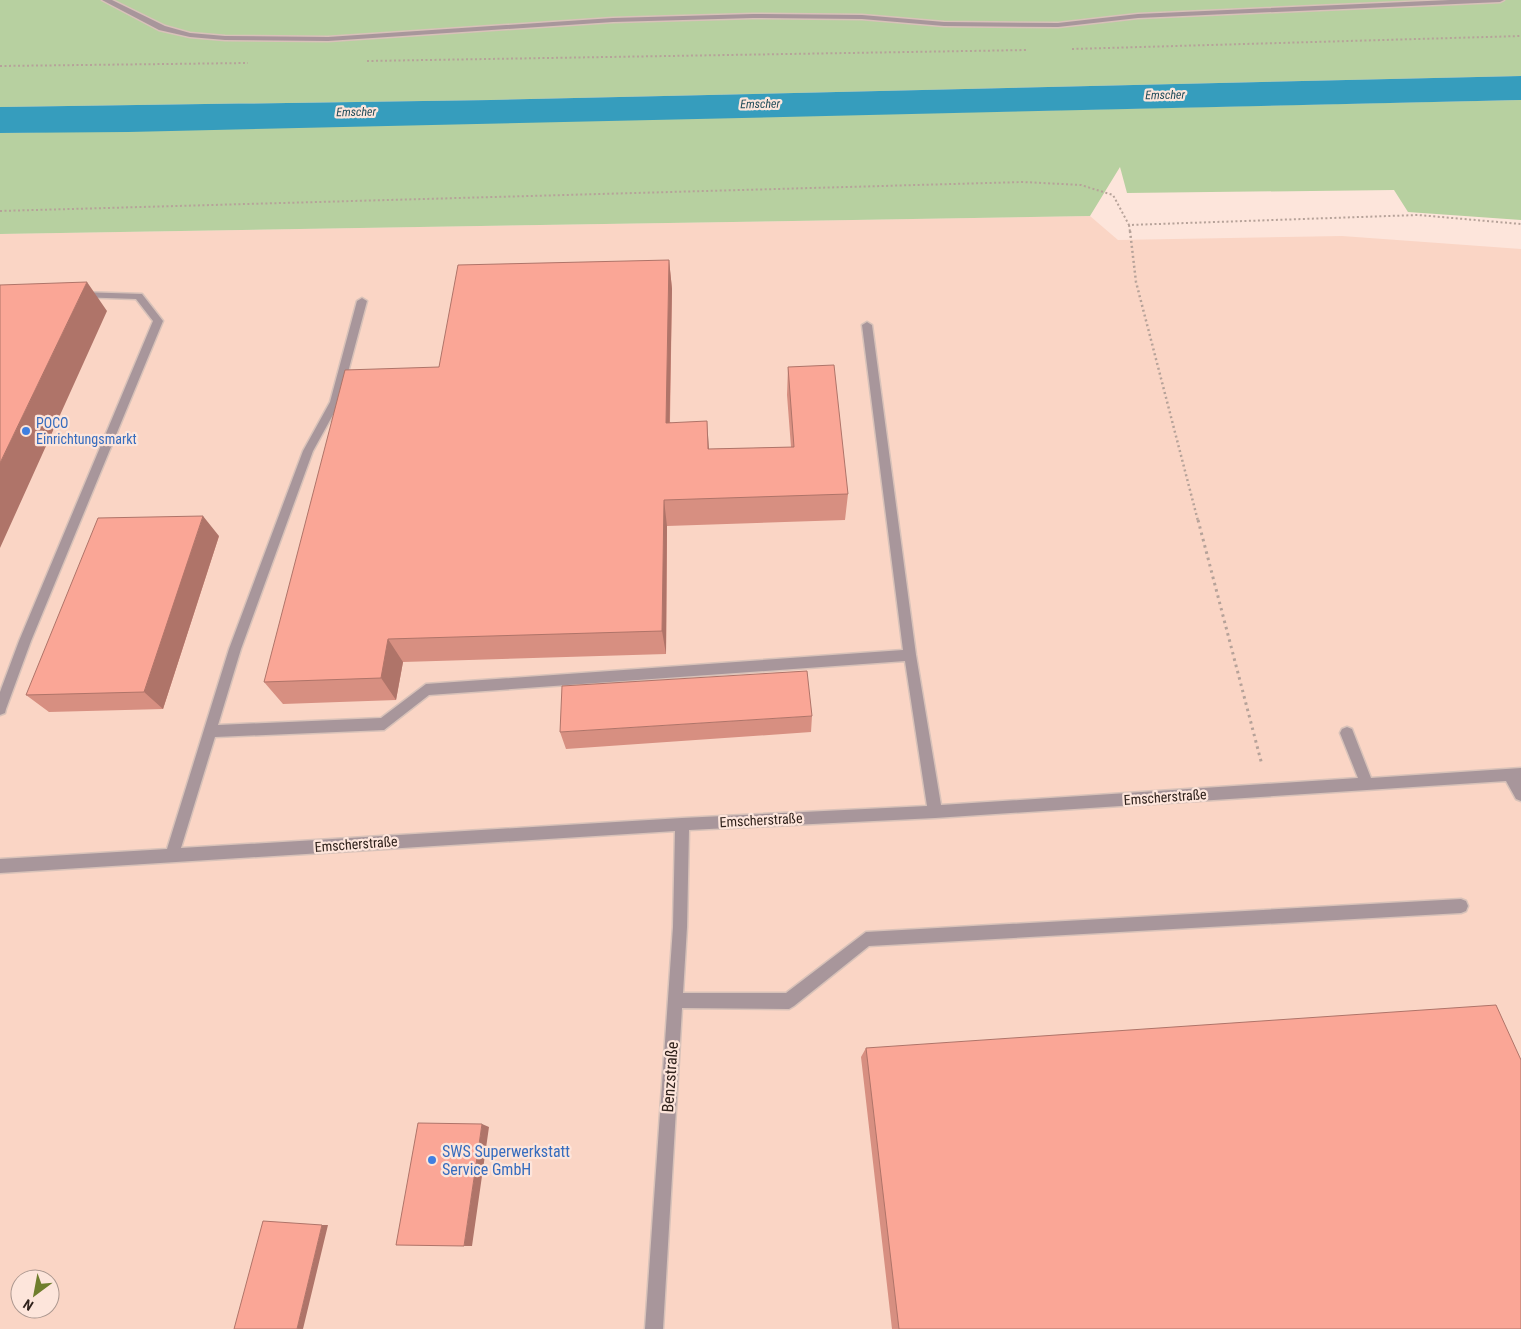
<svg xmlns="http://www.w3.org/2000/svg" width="1521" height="1329" viewBox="0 0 1521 1329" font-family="'Roboto Condensed',sans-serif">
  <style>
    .built { fill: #fad5c5; fill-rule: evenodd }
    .green { fill: #b7d0a0 }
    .water { fill: #369dbd }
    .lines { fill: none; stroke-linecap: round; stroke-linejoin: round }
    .minor-casing { stroke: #d8c2b9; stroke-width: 3 }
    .path-far2 { stroke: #b6a299; stroke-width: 2; stroke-dasharray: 2 2.5; stroke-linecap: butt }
    .path-far1 { stroke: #b6a299; stroke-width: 2.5; stroke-dasharray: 2 3; stroke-linecap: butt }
    .path { stroke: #b6a299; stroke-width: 3; stroke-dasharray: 2.5 4; stroke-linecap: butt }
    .minor { fill: #a8969b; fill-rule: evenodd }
    .wall { fill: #d78f81 }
    .shaded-wall { fill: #af7469 }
    .building { fill: #faa696; stroke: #af7469 }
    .shop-dot { fill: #3f7fe0; stroke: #fde5db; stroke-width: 2 }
    .labels { text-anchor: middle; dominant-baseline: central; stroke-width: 4.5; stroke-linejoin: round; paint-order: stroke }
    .far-water-label { font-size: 12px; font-style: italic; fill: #1f4b59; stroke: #fde5db }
    .shop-label { font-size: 14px; fill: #366cbe; stroke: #fde5db; text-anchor: start }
    .street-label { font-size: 14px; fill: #30221c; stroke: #fde5db }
    .near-street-label { font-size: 16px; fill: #30221c; stroke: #fde5db }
    .near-shop-label { font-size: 16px; fill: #366cbe; stroke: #fde5db; text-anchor: start }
  </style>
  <rect width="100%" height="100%" fill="#fde5db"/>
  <path class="built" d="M1090,216L1118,240L1342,236L1521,249V1329H0V234ZM20,1279H50V1309H20Z"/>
  <path class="green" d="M0,0H1521V76L491,100L0,107Z
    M1521,100V220L1408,212L1394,190L1127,193L1120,167L1090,216L0,234V133Z"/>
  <path class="water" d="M1521,76V100L128,132L0,133V107L491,100Z"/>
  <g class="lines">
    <g class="minor-casing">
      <path id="minor" d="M102,0H112L165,26L190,33L225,36L328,37L613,18L753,14L862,15L944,22L1058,23L1138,14L1450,0H1504L1500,2L1138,18L1058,27L944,26L862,19L753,18L613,22L328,41L225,40L190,37L159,30Z
        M80,292L142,294L163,321L31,641L6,709L5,713L0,715V692L19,641L153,321L136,299L77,297V293Z
        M362,298L367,301L340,402L313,451L241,649L218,725L381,718L426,684L903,650L862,325L867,322L872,325L916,655L941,805L1358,778L1340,733L1342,729L1347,727L1352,729L1371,778L1521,768V801L1516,799L1506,781L935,818L689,830L687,927L683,993H786L866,932L1461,899L1466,901L1468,906L1466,911L1461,913L869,946L794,1006L789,1009L682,1008L663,1329H645L673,927L675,831L0,873V859L167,849L229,649L303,451L330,402L357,301ZM905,661L927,806L682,818L181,848L215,737L384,730L429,695Z"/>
    </g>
    <path class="path-far2" d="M1072,49L1521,36
      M367,61L1028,50
      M0,66L248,63
      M0,211L1023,182L1081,185L1113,195L1129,225L1418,215L1521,224
      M1129,225L1130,232"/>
    <path class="path-far1" d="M1130,231L1136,282L1198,521"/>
    <path class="path" d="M1198,520L1262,765"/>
    <use href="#minor" class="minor"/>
  </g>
  <path class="wall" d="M669,260L672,289L670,422L709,449L791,447L787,395L788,367L848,494L845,520L667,526L666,654L403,662L396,700L283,704L264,682Z
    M219,536L163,709L49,712L26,695Z
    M812,716L811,732L566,749L560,732Z
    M866,1048L1521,1329H892L861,1057Z"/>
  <path class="shaded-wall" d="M669,260L672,289L669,450L666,423Z
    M87,282L107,311L0,548V463Z
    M707,421L709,449V476L708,449Z
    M664,500L667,526L666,654L662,631Z
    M203,516L219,536L163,709L144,692Z
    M388,639L403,662L396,700L381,678Z
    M482,1124L489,1127L472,1246H464Z
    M322,1225H328L303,1329H297Z"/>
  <path class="building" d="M669,260L666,423L707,421L708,449L794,447L788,367L834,365L848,494L664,500L662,631L388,639L381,678L264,682L345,370L439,367L458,265Z
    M87,282L0,463V285Z
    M203,516L144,692L26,695L98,518Z
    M807,671L812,716L560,732L562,686Z
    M1496,1005L1521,1060V1329H899L866,1048Z
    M418,1123L482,1124L464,1246L396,1245Z
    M263,1221L322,1225L297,1329H234Z"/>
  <g class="shop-dot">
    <circle cx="26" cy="431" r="5"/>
    <circle cx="432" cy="1160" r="5"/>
  </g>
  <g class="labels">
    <g class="far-water-label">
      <text transform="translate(1165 95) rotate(-1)">Emscher</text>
      <text transform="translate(760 104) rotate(-1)">Emscher</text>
      <text transform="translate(356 112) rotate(-1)">Emscher</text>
    </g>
    <g class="shop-label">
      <text x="36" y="423">POCO<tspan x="36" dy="16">Einrichtungsmarkt</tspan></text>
    </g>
    <g class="street-label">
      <text transform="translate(1165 797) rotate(-4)">Emscherstraße</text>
      <text transform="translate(761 820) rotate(-3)">Emscherstraße</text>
      <text transform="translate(356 844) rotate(-4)">Emscherstraße</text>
    </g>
    <g class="near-street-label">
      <text transform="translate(670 1077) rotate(-86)">Benzstraße</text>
    </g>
    <g class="near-shop-label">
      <text x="442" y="1151">SWS Superwerkstatt<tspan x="442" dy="18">Service GmbH</tspan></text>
    </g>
  </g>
  <g transform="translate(35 1294) rotate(212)"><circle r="24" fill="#fde5db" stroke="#ab978f"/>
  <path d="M0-4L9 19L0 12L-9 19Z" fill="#6f7e2d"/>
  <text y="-8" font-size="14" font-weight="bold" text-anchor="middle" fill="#30221c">N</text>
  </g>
</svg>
